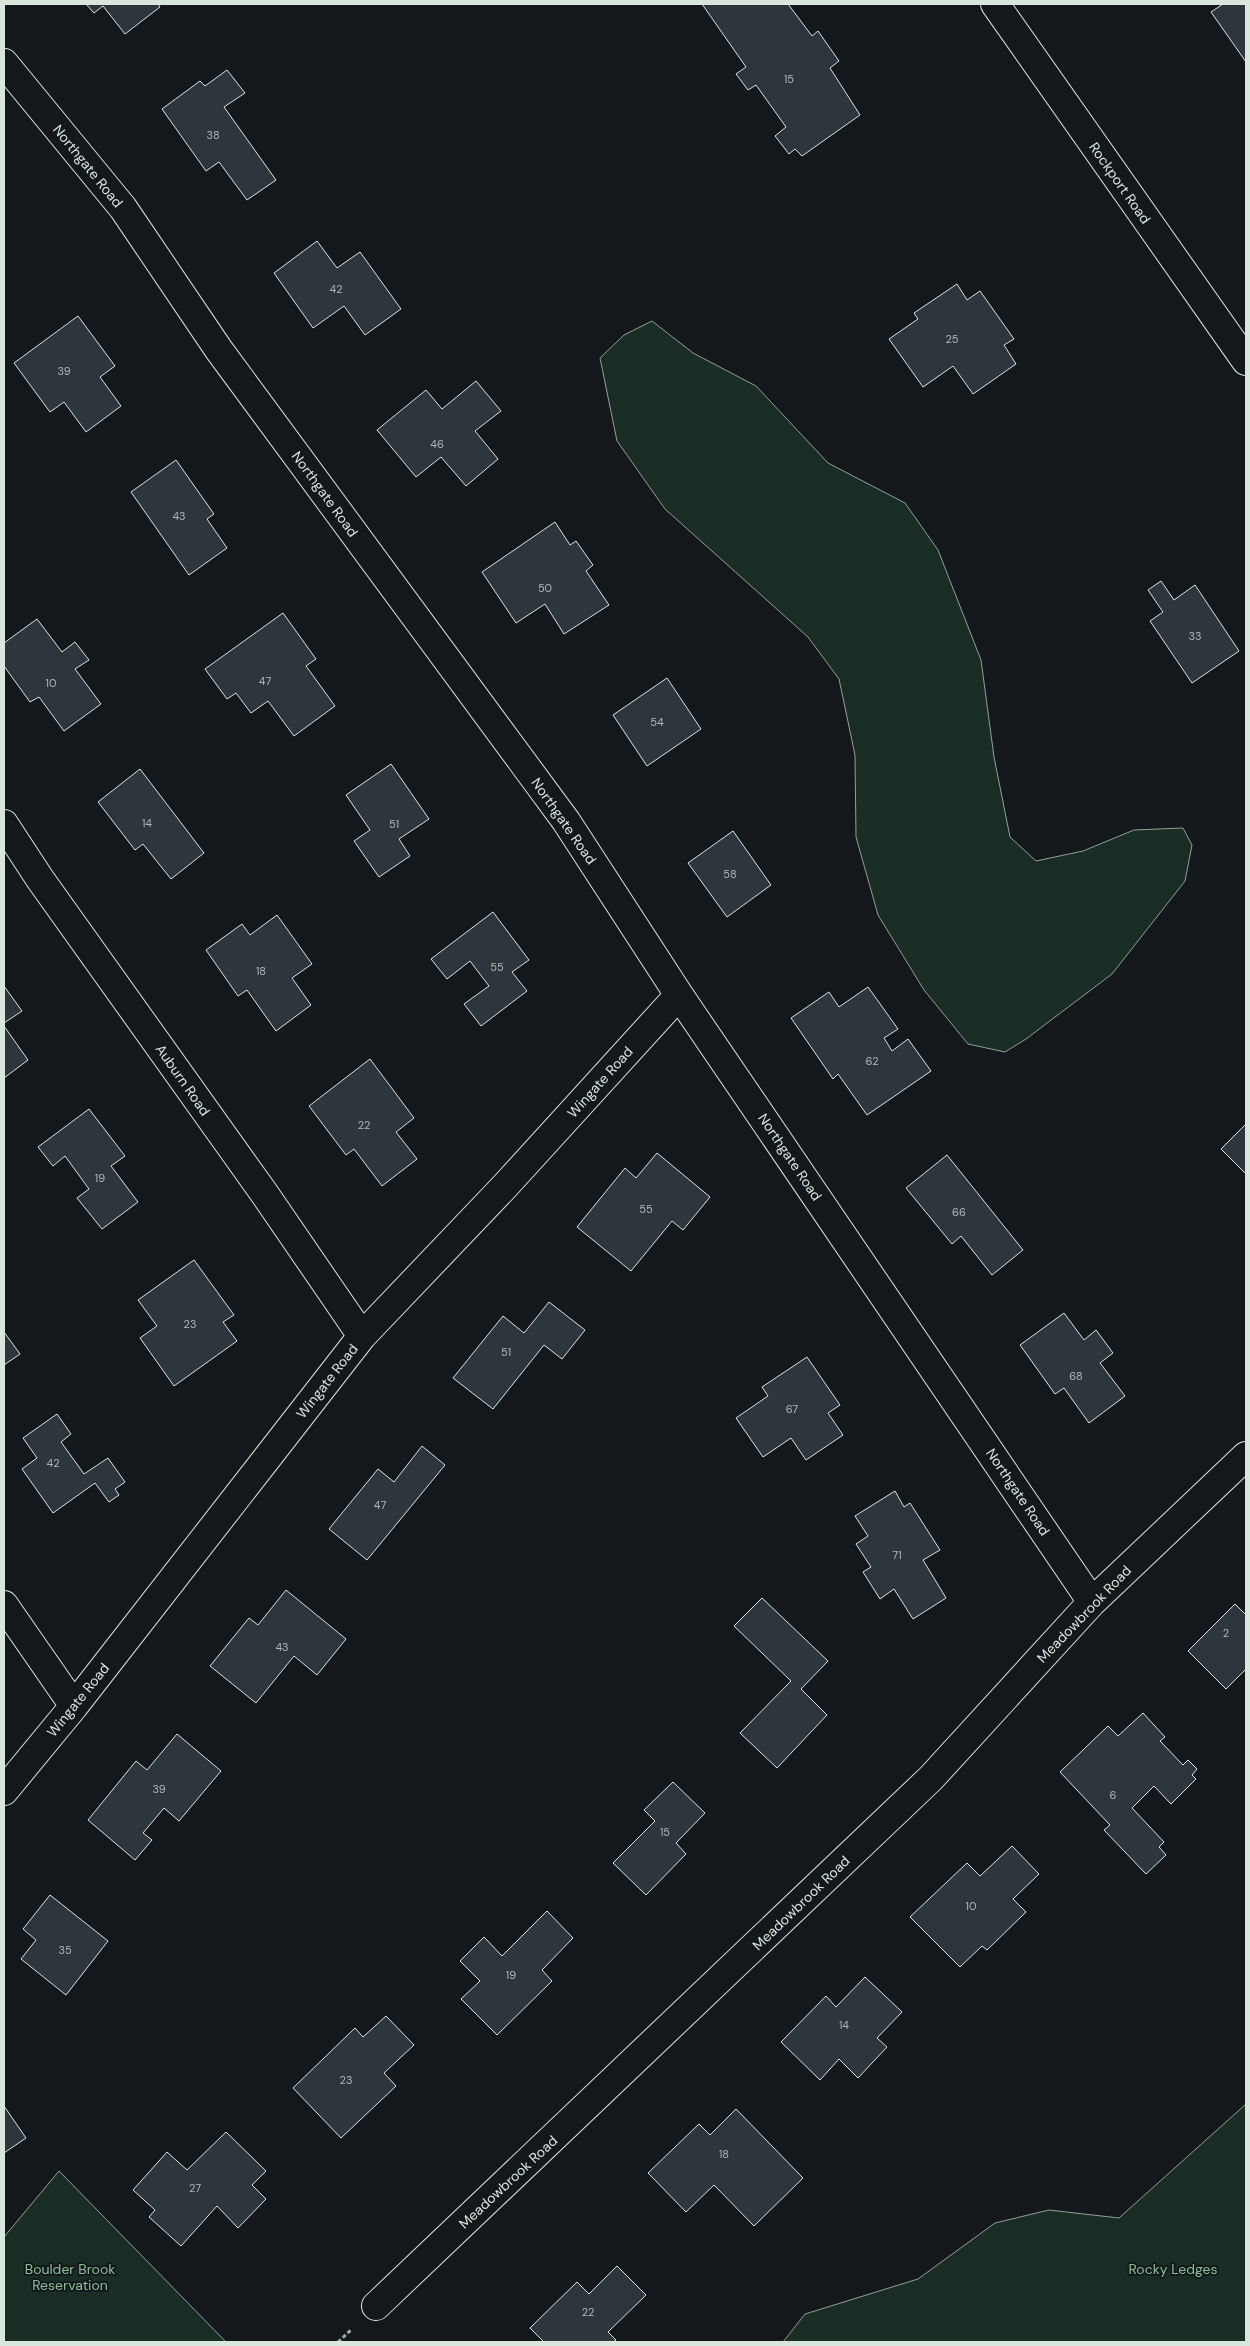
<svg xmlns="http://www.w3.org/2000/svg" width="1250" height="2346" viewBox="0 0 1250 2346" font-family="'DM Sans',sans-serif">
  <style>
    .green { fill: #1a2d24; stroke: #939e99 }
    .building { fill: #2c363c; stroke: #d8e6dc }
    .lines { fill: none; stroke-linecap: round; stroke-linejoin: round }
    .minor-casing { stroke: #d8e6dc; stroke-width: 30 }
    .path { stroke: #9da8a2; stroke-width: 3; stroke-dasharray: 4 2.5; stroke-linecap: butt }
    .minor { stroke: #14181c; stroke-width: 28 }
    .labels { text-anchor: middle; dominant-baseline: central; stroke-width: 4; stroke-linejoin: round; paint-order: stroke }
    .number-label { font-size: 11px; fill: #adbab4 }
    .street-label { font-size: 14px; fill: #d8e6dc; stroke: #14181c }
    .park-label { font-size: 14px; fill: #8ac095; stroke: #14181c }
  </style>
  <rect width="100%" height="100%" fill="#14181c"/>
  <path class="green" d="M652,321L693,353L756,386L828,463L905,503L938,550L981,660L994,757L1010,837L1036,861L1083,851L1134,830L1183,828L1192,845L1185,881L1112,974L1026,1039L1005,1052L968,1044L924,990L878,915L856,837L855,755L839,679L808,637L665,509L617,441L600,358L624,335Z
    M1246,2104V2342H783L805,2314L918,2279L995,2223L1049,2210L1119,2218Z
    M59,2171L226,2342H4V2237Z"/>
  <path class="building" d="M86,4H158L160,7L125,34L103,6L94,13Z
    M702,4H788L812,36L818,31L839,61L830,68L860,115L802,156L795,149L789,154L775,136L786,127L756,85L748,90L736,74L746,67Z
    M1223,4H1246V62L1211,12Z
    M227,70L245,93L224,107L276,180L247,200L219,162L206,171L162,109L200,81L205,86Z
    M317,241L337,268L360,252L401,309L365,335L344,306L313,328L274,273Z
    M957,284L967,300L980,291L1014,339L1004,345L1016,364L973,394L953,366L923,387L889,339L918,319L914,313Z
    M78,316L115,366L100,377L121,406L86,432L64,402L50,412L14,363Z
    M476,381L501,411L475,431L498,459L466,486L441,457L416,477L377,430L426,390L442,409Z
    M176,460L214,514L207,519L227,548L189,575L131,492Z
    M555,522L570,545L576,541L593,565L586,571L609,605L564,634L545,604L516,623L482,572Z
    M1161,581L1174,600L1195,585L1239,651L1192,683L1150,621L1163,612L1148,590Z
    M283,613L316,659L306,666L335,706L294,736L268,701L251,713L236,693L227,699L205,669Z
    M37,619L62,652L75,642L89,660L75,669L101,704L64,731L39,697L30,702L4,666V643Z
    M667,678L701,729L647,766L613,715Z
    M391,764L429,819L399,839L410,856L379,877L354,841L370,830L346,795Z
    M140,769L204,853L171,879L143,844L135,850L98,802Z
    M733,831L771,885L727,917L688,863Z
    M493,912L529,960L512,972L527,991L481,1026L464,1004L489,986L470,961L447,979L431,959Z
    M277,915L312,964L292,978L311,1005L276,1031L247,990L238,996L206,950L242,924L250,935Z
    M4,986L22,1011L4,1023Z
    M868,987L898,1029L884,1038L892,1051L908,1039L931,1071L867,1115L838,1074L833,1079L791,1018L829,992L839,1007Z
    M4,1026L28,1060L4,1078Z
    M370,1059L414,1118L396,1132L417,1159L382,1186L354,1149L346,1155L309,1106Z
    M89,1109L125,1156L111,1166L138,1202L102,1229L77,1198L89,1189L65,1156L53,1166L38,1147Z
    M1246,1124V1174L1221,1149Z
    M657,1153L710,1197L683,1230L672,1221L631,1271L577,1227L625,1168L636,1178Z
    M947,1155L1023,1250L992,1275L961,1236L952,1244L906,1188Z
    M194,1260L234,1315L223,1322L237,1341L174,1386L140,1338L157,1326L138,1300Z
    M549,1302L585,1330L562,1359L544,1345L493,1409L453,1378L503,1316L524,1333Z
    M1064,1313L1084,1340L1096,1330L1113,1353L1100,1363L1125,1396L1089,1423L1064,1388L1055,1394L1020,1345Z
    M4,1332L20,1354L4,1365Z
    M807,1357L840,1405L828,1413L843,1435L806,1460L791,1438L763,1457L736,1418L768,1396L762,1387Z
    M57,1414L71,1434L61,1442L84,1474L108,1458L125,1482L115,1489L119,1495L109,1502L95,1483L53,1513L22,1469L37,1458L23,1438Z
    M422,1446L445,1465L367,1560L329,1529L378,1469L394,1482Z
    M895,1491L904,1507L910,1503L940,1550L923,1560L946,1598L913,1619L894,1589L880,1599L863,1572L871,1567L856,1544L868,1536L855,1516Z
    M286,1590L346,1639L317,1675L294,1656L256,1703L210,1666L249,1618L258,1625Z
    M762,1598L828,1661L801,1689L827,1715L777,1768L740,1733L791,1681L734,1626Z
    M1235,1604L1246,1615V1669L1226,1689L1188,1651Z
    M1143,1713L1165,1737L1160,1741L1183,1765L1188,1760L1197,1769L1192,1775L1196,1779L1171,1804L1154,1786L1132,1808L1164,1842L1159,1847L1166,1855L1146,1874L1104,1830L1110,1825L1060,1772L1108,1726L1118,1736Z
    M177,1734L221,1771L179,1821L164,1808L143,1833L152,1840L135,1860L88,1820L136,1761L147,1770Z
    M673,1782L705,1813L676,1843L686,1854L646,1895L613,1863L655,1821L644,1810Z
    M1012,1846L1039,1874L1013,1899L1026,1912L987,1950L982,1946L960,1967L910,1917L967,1863L980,1876Z
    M50,1895L108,1941L66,1995L21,1959L36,1940L23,1929Z
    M547,1911L573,1938L542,1970L552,1981L497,2035L461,1999L480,1981L460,1961L484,1937L502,1956Z
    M865,1977L902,2012L877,2038L887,2047L858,2078L839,2059L820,2080L781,2042L826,1996L836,2007Z
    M386,2016L414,2045L384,2073L396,2086L341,2138L293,2088L355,2028L363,2037Z
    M4,2106L26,2138L4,2153Z
    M736,2109L803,2178L754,2226L714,2185L686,2212L648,2173L699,2124L710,2135Z
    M226,2132L266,2171L252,2185L266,2199L238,2228L217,2206L181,2246L149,2217L155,2210L133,2190L167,2152L187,2170Z
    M617,2266L646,2295L608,2332L616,2340L613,2342H544L530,2328L577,2282L589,2294Z"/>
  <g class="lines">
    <g class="minor-casing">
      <path id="minor" d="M995,4L1246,361
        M4,63L123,208L219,350L566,821L679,995L1092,1602
        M4,824L40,879L264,1193L362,1336
        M4,1605L74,1706
        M4,1791L74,1706L362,1336L505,1186L679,995
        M376,2306L931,1778L1092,1602L1246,1456"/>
    </g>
    <path class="path" d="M338,2342L352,2329"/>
    <use href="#minor" class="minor"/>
  </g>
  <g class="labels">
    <g class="number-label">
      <text x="789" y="79">15</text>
      <text x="213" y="135">38</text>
      <text x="336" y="289">42</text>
      <text x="952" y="339">25</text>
      <text x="64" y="371">39</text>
      <text x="437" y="444">46</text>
      <text x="179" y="516">43</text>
      <text x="545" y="588">50</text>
      <text x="1195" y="636">33</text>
      <text x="265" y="681">47</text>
      <text x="51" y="683">10</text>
      <text x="657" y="722">54</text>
      <text x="147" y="823">14</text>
      <text x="394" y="824">51</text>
      <text x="730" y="874">58</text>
      <text x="497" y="967">55</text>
      <text x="261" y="971">18</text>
      <text x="872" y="1061">62</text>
      <text x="364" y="1125">22</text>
      <text x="100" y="1178">19</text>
      <text x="646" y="1209">55</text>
      <text x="959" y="1212">66</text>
      <text x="190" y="1324">23</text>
      <text x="506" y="1352">51</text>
      <text x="1076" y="1376">68</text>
      <text x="792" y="1409">67</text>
      <text x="53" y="1463">42</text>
      <text x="380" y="1505">47</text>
      <text x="897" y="1555">71</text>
      <text x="1226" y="1633">2</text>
      <text x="282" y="1647">43</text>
      <text x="159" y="1789">39</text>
      <text x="1113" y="1795">6</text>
      <text x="665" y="1832">15</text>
      <text x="971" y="1906">10</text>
      <text x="65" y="1950">35</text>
      <text x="511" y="1975">19</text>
      <text x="844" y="2025">14</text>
      <text x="346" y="2080">23</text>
      <text x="724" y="2154">18</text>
      <text x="195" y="2188">27</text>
      <text x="588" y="2312">22</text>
    </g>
    <g class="street-label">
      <text transform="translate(88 166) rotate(51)">Northgate Road</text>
      <text transform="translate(1120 183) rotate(55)">Rockport Road</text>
      <text transform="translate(325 494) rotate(54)">Northgate Road</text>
      <text transform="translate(564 821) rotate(55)">Northgate Road</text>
      <text transform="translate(183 1080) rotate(55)">Auburn Road</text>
      <text transform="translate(600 1082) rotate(-48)">Wingate Road</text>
      <text transform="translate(790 1157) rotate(56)">Northgate Road</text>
      <text transform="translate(327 1381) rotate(-52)">Wingate Road</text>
      <text transform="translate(1018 1492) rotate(56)">Northgate Road</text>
      <text transform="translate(1084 1614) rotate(-46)">Meadowbrook Road</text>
      <text transform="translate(78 1700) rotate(-51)">Wingate Road</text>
      <text transform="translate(801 1903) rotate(-44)">Meadowbrook Road</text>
      <text transform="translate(508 2182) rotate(-43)">Meadowbrook Road</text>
    </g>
    <g class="park-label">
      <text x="70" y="2269">Boulder Brook<tspan x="70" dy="16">Reservation</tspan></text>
      <text x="1173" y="2269">Rocky Ledges</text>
    </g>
  </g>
  <rect width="1250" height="2346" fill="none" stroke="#d8e6dc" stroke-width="10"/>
</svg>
